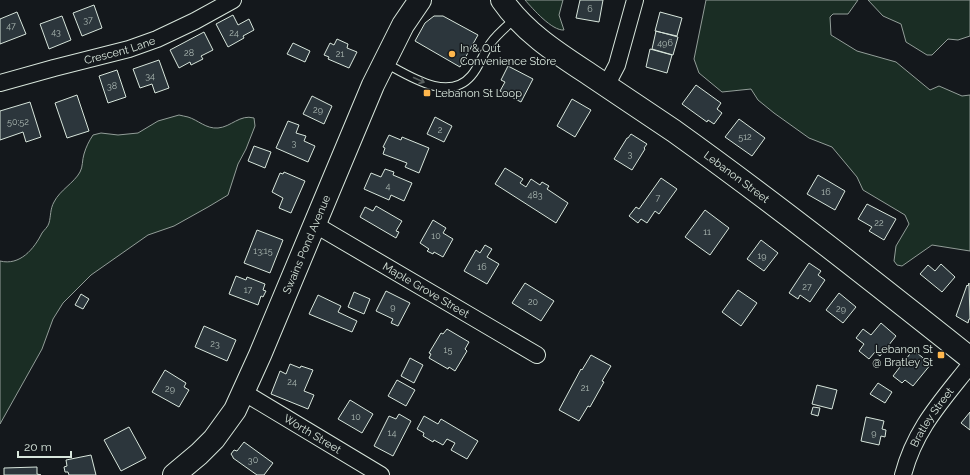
<svg xmlns="http://www.w3.org/2000/svg" width="970" height="475" viewBox="0 0 970 475" font-family="Raleway,sans-serif">
  <style>
    .green { fill: #1a2d24; stroke: #939e99 }
    .building { fill: #2c363c; stroke: #d8e6dc }
    .lines { fill: none; stroke-linecap: round; stroke-linejoin: round }
    .lane-casing { stroke: #d8e6dc; stroke-width: 10 }
    .street-casing { stroke: #d8e6dc; stroke-width: 18 }
    .secondary-casing { stroke: #d8e6dc; stroke-width: 24 }
    .lane { stroke: #14181c; stroke-width: 8 }
    .street { stroke: #14181c; stroke-width: 16 }
    .secondary { stroke: #14181c; stroke-width: 22 }
    .oneway { stroke: #59605f }
    .poi-dot { fill: #ffb74d; stroke: #14181c; stroke-width: 1.5 }
    .labels { text-anchor: middle; dominant-baseline: central; stroke-width: 3; stroke-linejoin: round; paint-order: stroke }
    .number-label { font-size: 9px; fill: #adbab4 }
    .poi-label { font-size: 11px; fill: #d8e6dc; stroke: #14181c; text-anchor: start }
    .street-label { font-size: 11px; fill: #d8e6dc; stroke: #14181c }
  </style>
  <rect width="100%" height="100%" fill="#14181c"/>
  <path class="green" d="M525,0H563L559,15L564,30C552,31 533,9 525,0Z
    M706,0H858L848,14H833L830,17L831,35L857,51L896,62L930,90L939,86L962,96L970,95V251L932,245L902,266L897,265L894,261L896,246L909,224L905,215L863,190L857,177L832,147L809,138L774,113L758,100L751,89L722,92L699,73L694,59Z
    M868,0H970V36L958,40L948,39L932,55H927L906,42L901,24L883,16Z
    M179,115C182,116 185,116 188,117C198,120 206,129 218,128C231,127 240,114 254,118L255,126L246,149L238,164L228,195L208,207L174,226L148,235L91,275L63,303L53,319L42,349L0,424V261C20,266 34,249 42,233C44,230 48,227 49,223C51,216 50,209 54,202C60,190 74,183 80,172C83,167 82,160 84,154C86,147 89,141 93,135L101,133L118,135L138,133L158,121Z"/>
  <path class="building" d="M580,0H603L599,22L576,18Z
    M94,5L102,28L82,36L73,13Z
    M17,12L26,34L0,44V19Z
    M660,12L682,18L677,36L655,31Z
    M233,15L238,25L249,19L254,30L243,36L244,38L228,47L216,24Z
    M62,16L71,40L49,49L40,24Z
    M434,16H443L478,35L460,67L415,41L425,23Z
    M656,31L678,37L673,55L652,49Z
    M204,32L213,50L201,56L203,59L191,65L190,62L179,68L170,50Z
    M337,39L348,44L347,48L357,52L349,68L328,59L329,57L324,55L330,43L334,45Z
    M293,43L310,51L305,62L287,54Z
    M650,49L672,55L667,73L646,67Z
    M159,60L169,88L155,93L152,84L140,88L133,69Z
    M508,66L533,79L521,102L500,91L505,82L501,80Z
    M117,70L126,97L108,103L99,76Z
    M696,85L721,103L717,109L722,113L714,124L708,120L707,122L682,104Z
    M77,95L89,131L67,138L55,103Z
    M312,96L332,106L324,124L303,114Z
    M572,99L591,110L575,137L557,126Z
    M30,102L41,137L26,142L23,132L0,140V111Z
    M435,117L452,126L444,142L427,134Z
    M739,119L765,138L752,156L725,137Z
    M288,121L299,125L296,133L306,136L304,141L315,146L308,162L276,148Z
    M631,134L647,144L644,148L645,149L632,170L614,159L627,138H628Z
    M389,135L401,140L402,137L429,148L419,173L405,167L407,163L383,154L385,148L383,147Z
    M254,146L271,152L265,168L248,161Z
    M505,168L523,179L520,183L526,187L531,179L540,185L542,182L549,186L547,189L568,203L556,223L495,184Z
    M385,169L394,172L393,175L412,183L404,201L391,195L389,200L364,189L371,173L381,177Z
    M284,172L305,181L291,213L279,208L283,198L272,192L280,173L283,174Z
    M818,175L845,191L835,210L807,194Z
    M661,178L677,189L659,214L655,211L647,223L641,219L638,223L629,216L636,207L639,209Z
    M867,204L896,219L884,240L869,231L872,227L858,219Z
    M376,206L402,221L396,231L399,232L396,238L360,217L365,207L373,211Z
    M705,210L729,228L710,255L685,237Z
    M433,220L446,228L443,233L453,239L443,257L434,252L433,254L427,251L429,249L420,243Z
    M257,230L283,240L270,273L244,263Z
    M761,240L778,253L764,271L747,259Z
    M485,245L492,249L487,257L499,264L487,284L464,271L476,250L480,253Z
    M809,263L821,271L818,275L825,280L810,302L800,295L798,299L789,293Z
    M941,264L955,277L942,292L920,274L928,265L935,271Z
    M236,276L246,280L247,277L265,284L263,290L266,291L263,297L261,296L258,305L229,294Z
    M525,283L554,301L541,321L512,303Z
    M969,283L970,319H969L968,323L956,316L967,285L968,286Z
    M738,290L757,303L741,326L722,312Z
    M386,291L410,303L398,326L391,323L393,319L376,311Z
    M354,292L370,299L364,314L348,307Z
    M839,293L856,307L843,323L826,310Z
    M81,294L89,299L83,309L75,305Z
    M318,295L341,306L338,312L357,321L352,332L309,314Z
    M881,323L896,336L880,356L875,352L869,359L859,351L864,344L856,338L863,329L871,335Z
    M204,326L236,340L227,361L195,347Z
    M447,329L469,342L465,349L467,351L455,371L449,367L448,369L429,358L431,354L429,353L441,333L443,334Z
    M913,350L931,364L913,386L905,380L902,383L893,376Z
    M591,355L611,366L602,381L604,382L590,407L588,406L579,421L559,410L581,369L582,370Z
    M410,358L423,365L414,383L401,376Z
    M290,364L300,368L301,366L313,370L304,391L314,395L308,409L271,394L280,371L286,374Z
    M165,370L186,383L184,387L189,390L179,407L152,392Z
    M397,380L415,390L406,406L388,396Z
    M878,383L892,392L885,403L870,394Z
    M817,385L837,390L832,409L812,404Z
    M350,400L373,414L362,433L338,419Z
    M813,407L820,408L818,416L811,414Z
    M970,412V430L961,423Z
    M399,414L411,421L393,456L374,446L389,416L396,419Z
    M424,416L438,424L441,419L478,441L467,459L451,450L455,443L447,439L443,445L434,440L433,442L423,436L424,433L417,429Z
    M866,417L884,421L882,429L886,430L885,437L881,436L879,445L861,441Z
    M129,427L146,458L121,471L104,440Z
    M244,442L273,463L264,475H257L233,458V457L231,454L234,450L237,451Z
    M91,455L96,475H69L68,472H65L64,467L67,466L66,460Z
    M37,467V474L41,475H4V468Z"/>
  <g class="lines">
    <g class="lane-casing">
      <path id="lane" d="M385,63C408,75 448,103 471,76C479,67 483,54 490,44C497,34 507,26 516,18"/>
    </g>
    <g class="street-casing">
      <g id="street">
        <path id="s1" d="M0,83L54,68L129,49L157,39L195,21L233,0"/>
        <path d="M606,86L617,65L635,0"/>
        <path id="s2" d="M314,224L537,355"/>
        <path id="s3" d="M243,392L381,475"/>
        <path id="s4" d="M903,475C915,429 941,402 970,365"/>
      </g>
    </g>
    <g class="secondary-casing">
      <g id="secondary">
        <path id="s5" d="M502,0C524,32 557,53 589,74C617,93 646,112 674,131C776,204 873,281 970,358"/>
        <path id="s6" d="M174,475L199,454L214,439L235,410L260,355L373,85L403,25L420,0"/>
      </g>
    </g>
    <use href="#lane" class="lane"/>
    <use href="#street" class="street"/>
    <use href="#secondary" class="secondary"/>
  </g>
  <defs><path id="oneway-shaft" d="M-6 0H5M1.5-3L5.5 0L1.5 3" fill="none" stroke-width="1.6" stroke-linecap="round" stroke-linejoin="round"/></defs>
  <use class="oneway" href="#oneway-shaft" transform="translate(419 80) rotate(24)"/>
  <g class="poi-dot">
    <circle cx="452" cy="54" r="4"/>
    <rect x="423" y="89" width="8" height="8" rx="2"/>
    <rect x="937" y="351" width="8" height="8" rx="2"/>
  </g>
  <g class="labels">
    <g class="number-label">
      <text x="590" y="9">6</text>
      <text x="88" y="20">37</text>
      <text x="11" y="26">47</text>
      <text x="56" y="32">43</text>
      <text x="234" y="33">24</text>
      <text x="665" y="43">496</text>
      <text x="189" y="53">28</text>
      <text x="340" y="54">21</text>
      <text x="150" y="76">34</text>
      <text x="112" y="86">38</text>
      <text x="318" y="110">29</text>
      <text x="18" y="122">50;52</text>
      <text x="440" y="130">2</text>
      <text x="745" y="137">512</text>
      <text x="294" y="143">3</text>
      <text x="630" y="154">3</text>
      <text x="388" y="186">4</text>
      <text x="826" y="192">16</text>
      <text x="535" y="195">483</text>
      <text x="658" y="198">7</text>
      <text x="879" y="223">22</text>
      <text x="707" y="232">11</text>
      <text x="436" y="236">10</text>
      <text x="263" y="251">13;15</text>
      <text x="762" y="256">19</text>
      <text x="482" y="267">16</text>
      <text x="807" y="287">27</text>
      <text x="248" y="290">17</text>
      <text x="533" y="302">20</text>
      <text x="393" y="307">9</text>
      <text x="841" y="309">29</text>
      <text x="215" y="344">23</text>
      <text x="448" y="350">15</text>
      <text x="292" y="382">24</text>
      <text x="585" y="388">21</text>
      <text x="170" y="389">29</text>
      <text x="356" y="417">10</text>
      <text x="392" y="433">14</text>
      <text x="874" y="433">9</text>
      <text x="253" y="460">30</text>
    </g>
    <g class="poi-label">
      <text x="460" y="48">In &amp; Out<tspan x="460" dy="13">Convenience Store</tspan></text>
      <text x="435" y="93">Lebanon St Loop</text>
      <text x="933" y="349" text-anchor="end">Lebanon St<tspan x="933" dy="13">@ Bratley St</tspan></text>
    </g>
    <g class="street-label">
      <text stroke="none"><textPath href="#s1" startOffset="124">Crescent Lane</textPath></text>
      <text stroke="none"><textPath href="#s5" startOffset="295">Lebanon Street</textPath></text>
      <text stroke="none"><textPath href="#s6" startOffset="270">Swains Pond Avenue</textPath></text>
      <text stroke="none"><textPath href="#s2" startOffset="130">Maple Grove Street</textPath></text>
      <text stroke="none"><textPath href="#s4" startOffset="65">Bratley Street</textPath></text>
      <text stroke="none"><textPath href="#s3" startOffset="81">Worth Street</textPath></text>
    </g>
  </g>
  <path d="M18 451v6h53v-6" fill="none" stroke="#d8e6dc" stroke-width="2"/>
  <text x="24" y="451" font-size="12" fill="#d8e6dc" stroke="#14181c" stroke-width="3" paint-order="stroke">20 m</text>
</svg>
